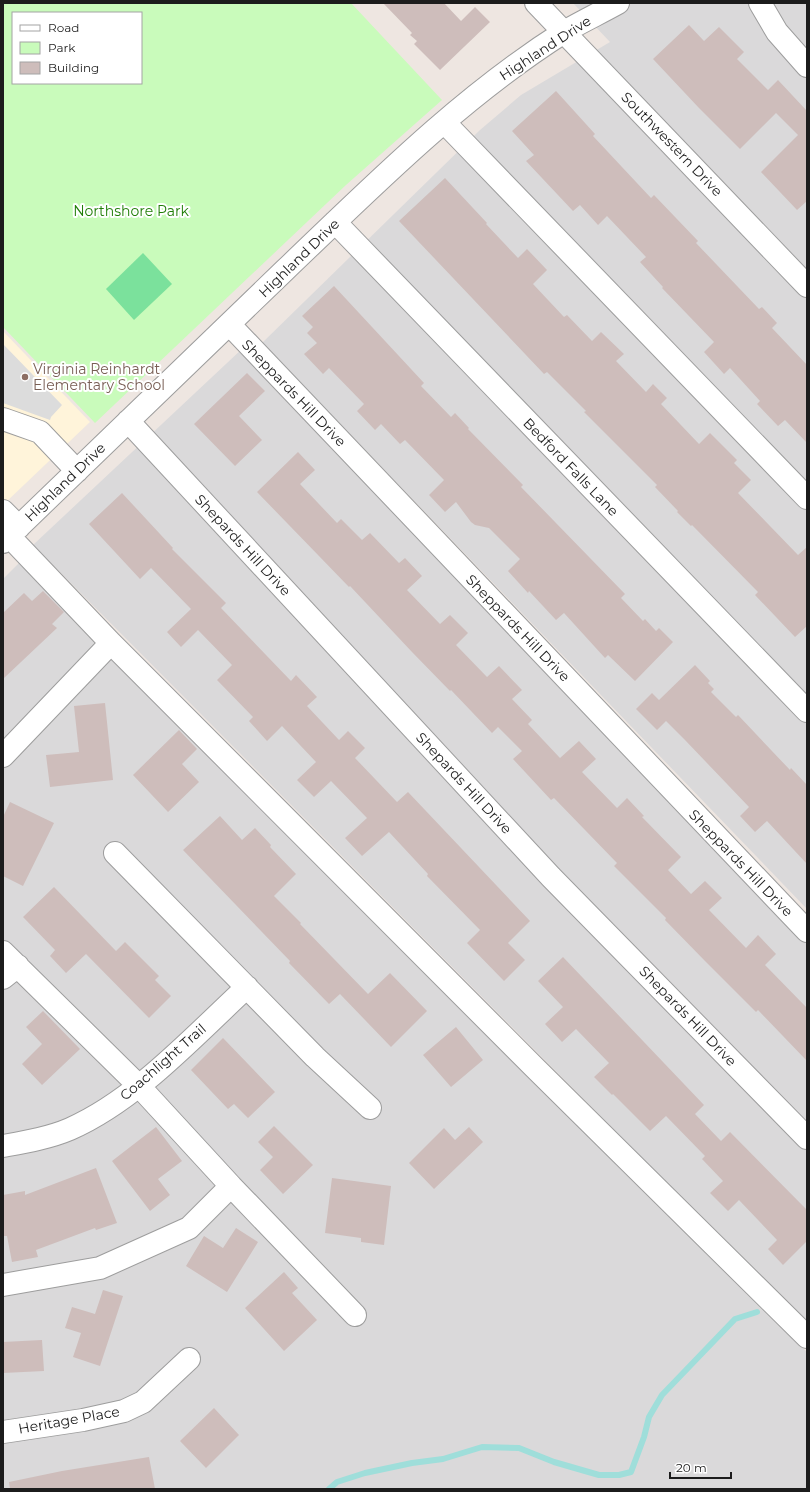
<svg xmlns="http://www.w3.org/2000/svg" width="810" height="1492" viewBox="0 0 810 1492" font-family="Montserrat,sans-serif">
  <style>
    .residential { fill: #dad9da }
    .education { fill: #fff4da }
    .park { fill: #c9fbbb; fill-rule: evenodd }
    .pitch { fill: #7be19c }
    .parking { fill: #dcdcdc }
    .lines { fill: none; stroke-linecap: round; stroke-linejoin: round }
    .stream { stroke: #9fdeda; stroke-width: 6 }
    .building { fill: #cebdbb }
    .minor-casing { stroke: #9d9d9d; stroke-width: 24 }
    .minor { stroke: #fff; stroke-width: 22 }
    .education-dot { fill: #8d6e63; stroke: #fff; stroke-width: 1.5 }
    .labels { text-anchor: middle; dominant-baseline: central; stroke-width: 4; stroke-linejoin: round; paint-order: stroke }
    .street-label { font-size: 14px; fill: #1c1c1c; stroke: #fff }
    .park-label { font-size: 14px; fill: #207e07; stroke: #fff }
    .education-label { font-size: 14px; fill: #785e54; stroke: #fff; text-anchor: start }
  </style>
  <rect width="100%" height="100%" fill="#eee6e1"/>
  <path class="residential" d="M573,3H807V909L262,343L480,130L521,95L610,42Z
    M243,348L807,935V1324L33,545Z
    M20,562L562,1110L807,1352V1489H3V579Z"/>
  <path class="education" d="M3,331L90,422L3,505Z"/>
  <path class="park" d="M3,3H351L442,100L346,185L95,423L3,327ZM13,13H141V83H13Z"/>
  <path class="pitch" d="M143,253L172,284L134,320L106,289Z"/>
  <path class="parking" d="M3,344L62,405L51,417L50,420L3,403Z"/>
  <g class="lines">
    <path class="stream" d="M329,1489L337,1482L365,1473L412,1463L443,1459L482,1447L519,1448L554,1462L599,1475H619L631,1472L644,1437L649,1417L662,1395L735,1319L757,1312"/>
  </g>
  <path class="building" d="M383,3H444L461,21L475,7L490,22L440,70L414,44L417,41L410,35L412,33Z
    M689,25L704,41L719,27L744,52L737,59L768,90L778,80L807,111V201L797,210L761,172L798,135L776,113L740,149L699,108L653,59Z
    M556,91L595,134L593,136L651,198L654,195L698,241L696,243L759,309L762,307L777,323L772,328L807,365V443L785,420L778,426L757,404L760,401L730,368L724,374L704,352L714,342L662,288L663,287L640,262L646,257L607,216L598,225L580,205L573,211L526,161L534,155L512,131Z
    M445,178L487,223L486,224L518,258L527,249L547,270L533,284L564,317L567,315L592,341L601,332L624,354L616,361L646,392L653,384L667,398L661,404L699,444L710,433L737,460L734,463L751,480L738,493L798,555L807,547V626L795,637L755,595L758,592L692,525L691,526L677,512L678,511L655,487L657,485L584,412L586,411L547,372L544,374L399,221Z
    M334,286L424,383L421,386L451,417L455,413L469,428L468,429L523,485L521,487L625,594L621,598L643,621L645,619L656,631L659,628L673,642L635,681L608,655L605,658L564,613L556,620L529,591L528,593L508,571L520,559L489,528L475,525L471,522L456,502L445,512L429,495L444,480L405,440L400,444L381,424L375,430L357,411L364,404L329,368L323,374L304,354L317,343L307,333L313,327L302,316Z
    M247,373L265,391L239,416L262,440L235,466L194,424Z
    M298,452L315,470L300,484L337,523L341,519L362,540L370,533L399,563L405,558L422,576L407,590L440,624L450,615L468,633L456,645L487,677L499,666L522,690L512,699L532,720L528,724L560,758L579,741L596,759L582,772L617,808L627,798L644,816L642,817L681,857L668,870L691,894L705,881L722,898L709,910L746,948L758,935L776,954L765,965L807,1008V1061L758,1010L756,1012L705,961L665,920L666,918L614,866L617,863L554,798L551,800L513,759L522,751L498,727L492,733L451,690L450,691L412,652L350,586L349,587L257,492Z
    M122,493L173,548L172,549L226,603L221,608L291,681L296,675L317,697L307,706L339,740L348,731L365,748L355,758L397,802L408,792L530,921L508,943L525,960L504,981L467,943L480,930L427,876L428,874L389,832L362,856L345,838L367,818L331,781L314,797L297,780L316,762L282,726L267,741L249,721L253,717L217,680L232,665L198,630L181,647L167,632L191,609L151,568L140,579L89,524Z
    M43,591L64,612L52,624L57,628L3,679V613L24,593L32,601Z
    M695,665L710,681L708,683L714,689L711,692L736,717L738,715L790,770L791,768L807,785V864L767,821L755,832L740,816L749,807L685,740L666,721L657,730L636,709L652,693L659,700Z
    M105,703L113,780L50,787L46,755L79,752L74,706Z
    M179,730L197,749L182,764L199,782L168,812L133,775Z
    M10,802L54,823L23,886L3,876V817Z
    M220,816L242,840L255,828L271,845L270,847L296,874L274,896L301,923L300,924L368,994L390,973L427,1011L391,1047L340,994L329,1004L289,963L290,961L183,850Z
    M54,887L116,951L125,942L159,976L155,980L171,996L149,1018L86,954L66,973L50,956L55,950L23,917Z
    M563,957L704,1105L695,1114L721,1141L730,1132L807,1210V1241L783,1265L768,1249L777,1240L739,1200L728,1211L710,1193L723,1181L702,1159L705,1156L666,1116L650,1131L613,1094L612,1095L594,1077L609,1063L576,1029L562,1042L545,1024L563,1007L538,981Z
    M43,1011L80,1049L42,1085L22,1064L42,1044L26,1027Z
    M456,1027L483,1060L451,1087L423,1055Z
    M223,1038L275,1092L248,1118L234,1104L228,1109L191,1070Z
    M274,1126L313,1165L283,1194L260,1170L273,1157L258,1142Z
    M156,1127L182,1161L158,1179L170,1195L150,1211L112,1161Z
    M469,1127L483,1142L434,1189L409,1163L444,1128L455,1140Z
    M96,1168L117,1223L96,1230L95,1228L36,1250L38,1257L12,1262L7,1236H3V1195L25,1191V1195Z
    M332,1178L391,1186L384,1245L361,1242V1238L325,1233Z
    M236,1228L258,1242L227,1292L186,1266L204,1236L223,1248Z
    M284,1272L298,1288L292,1293L317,1320L284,1351L245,1308Z
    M103,1290L123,1296L100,1366L73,1357L81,1333L65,1328L72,1307L95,1314Z
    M42,1340L44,1371L3,1373V1342Z
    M214,1408L239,1435L206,1468L180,1441Z
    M149,1457L155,1489H10L9,1482L62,1471Z"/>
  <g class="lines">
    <g class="minor-casing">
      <path id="minor" d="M536,3L807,286
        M760,3L777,32L807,66
        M444,122L807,498
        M335,222L807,711
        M229,324L807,931
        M3,419L40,432L77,471
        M128,421L551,877L807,1138
        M3,511L19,527
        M3,542C97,452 191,361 285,270C373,186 460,98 564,32C581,22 600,13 618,3
        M111,643L535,1068L807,1337
        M3,756L111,643L9,536
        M115,853L315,1057L370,1108
        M3,952L139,1086L231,1186
        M3,978L18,966
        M3,1146C25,1142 49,1138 70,1129C136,1100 194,1036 247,987
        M3,1285L100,1268L189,1228L231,1186L355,1315
        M3,1432L83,1420L124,1411L143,1402L189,1359"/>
    </g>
    <use href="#minor" class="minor"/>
  </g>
  <circle class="education-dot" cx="25" cy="377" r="4"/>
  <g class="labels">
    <g class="street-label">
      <text transform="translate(545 48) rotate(-33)">Highland Drive</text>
      <text transform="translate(672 144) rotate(46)">Southwestern Drive</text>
      <text transform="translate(299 258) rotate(-44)">Highland Drive</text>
      <text transform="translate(294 393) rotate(46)">Sheppards Hill Drive</text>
      <text transform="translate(571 467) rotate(46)">Bedford Falls Lane</text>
      <text transform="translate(65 482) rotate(-44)">Highland Drive</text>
      <text transform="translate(243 545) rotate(47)">Shepards Hill Drive</text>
      <text transform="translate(518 628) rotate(46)">Sheppards Hill Drive</text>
      <text transform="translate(464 783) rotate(47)">Shepards Hill Drive</text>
      <text transform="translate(741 863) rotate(46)">Sheppards Hill Drive</text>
      <text transform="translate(688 1016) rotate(46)">Shepards Hill Drive</text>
      <text transform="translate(163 1062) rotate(-41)">Coachlight Trail</text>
      <text transform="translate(69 1420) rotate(-10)">Heritage Place</text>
    </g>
    <g class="park-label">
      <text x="131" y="211">Northshore Park</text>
    </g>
    <g class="education-label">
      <text x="33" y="369">Virginia Reinhardt<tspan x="33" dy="16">Elementary School</tspan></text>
    </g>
  </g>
  <rect width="810" height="1492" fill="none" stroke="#1c1c1c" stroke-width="8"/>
  <rect x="12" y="12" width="130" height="72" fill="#ffffff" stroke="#a4a4a4"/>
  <rect x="20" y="25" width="20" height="6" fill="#ffffff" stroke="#a4a4a4"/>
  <text x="48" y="32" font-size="12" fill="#1c1c1c">Road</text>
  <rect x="20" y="42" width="20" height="12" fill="#c9fbbb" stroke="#a4a4a4"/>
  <text x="48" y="52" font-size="12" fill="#1c1c1c">Park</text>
  <rect x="20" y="62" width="20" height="12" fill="#cebdbb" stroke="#a4a4a4"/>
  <text x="48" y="72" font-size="12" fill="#1c1c1c">Building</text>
  <path d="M670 1472v6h61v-6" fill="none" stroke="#1c1c1c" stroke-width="2"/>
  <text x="676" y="1472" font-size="12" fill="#1c1c1c" stroke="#ffffff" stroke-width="3" paint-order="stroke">20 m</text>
</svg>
